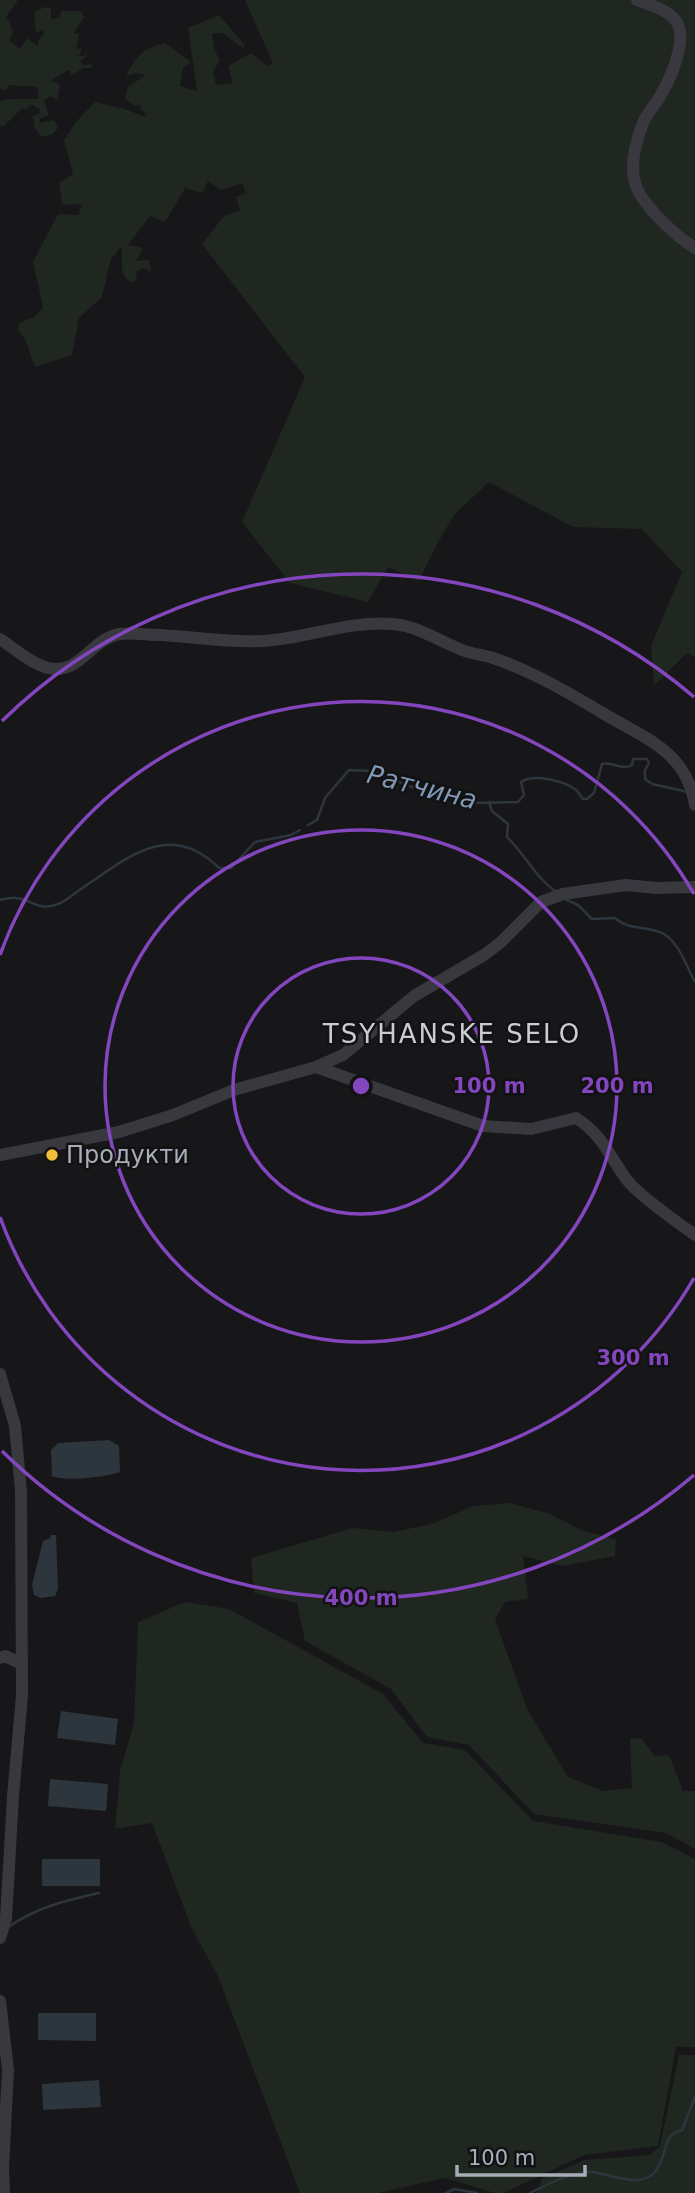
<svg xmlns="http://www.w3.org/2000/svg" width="695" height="2193" viewBox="0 0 695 2193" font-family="'DejaVu Sans',sans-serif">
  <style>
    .green { fill: #1f2720 }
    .water { fill: #2d353d }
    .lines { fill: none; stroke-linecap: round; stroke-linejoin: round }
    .stream { stroke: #2d353d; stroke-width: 2.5 }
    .minor { stroke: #38383e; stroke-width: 12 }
    .ring { fill: none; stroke: #8446be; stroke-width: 3.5 }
    .poi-dot { fill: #f1bd36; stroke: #121214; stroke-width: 2.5 }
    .labels { text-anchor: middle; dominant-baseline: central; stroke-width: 5; stroke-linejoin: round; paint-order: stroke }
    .poi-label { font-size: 24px; fill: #a9adb8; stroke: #121214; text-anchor: start }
    .water-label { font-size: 26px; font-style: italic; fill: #8098b3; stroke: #121214 }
    .neighbourhood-label { font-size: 26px; letter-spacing: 2px; fill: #caccd4; stroke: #121214 }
    .centre { fill: #8446be; stroke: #121214; stroke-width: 3.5 }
    .ring-label { font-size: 21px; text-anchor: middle; font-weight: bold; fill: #8446be; stroke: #121214; stroke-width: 5; stroke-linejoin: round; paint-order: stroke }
  </style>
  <rect width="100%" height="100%" fill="#171719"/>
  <path class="green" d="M0,0H18L6,17L9,21L13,34L9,40L20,49L27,38L38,46V41L43,35L44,30L36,32L34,12L45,7L51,8V20L60,17L61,11H81L84,17L74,33L79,34L76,49L82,48L79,56H84L87,52L86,57L80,61L83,65L92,64L91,68H83L72,75L68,70L51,81L60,84L57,100L50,96L44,101L49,115L41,118L39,123L54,120L58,128L53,134L41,137L33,125L35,121L32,117L40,113L39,109L33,105H29L26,110L22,108L4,126H0V101C12,98 27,99 39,99L37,87L9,85L5,91L0,89Z
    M245,0H695V657L687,653L654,686L651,646L682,572L642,529L573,527L489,482L454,515L436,546L419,581L388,567L368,602L290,583L242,522L305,377L202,244L224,216L240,210L236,197L246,193L242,183L221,190L208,181L202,193L185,188L165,222L150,216L128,245L143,248L136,261L149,260L151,272L143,268L136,272L137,276L133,283C119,278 122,263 122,250L120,247L116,254L111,258L102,297L79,318L72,355L35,367L25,339L18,330L19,323L34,317L43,307L33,262L58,214L78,215L82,204L62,205L59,183L73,174L64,140L76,122L95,102L125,109L145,117L146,114L141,110L140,105L134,106L125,99L128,87L146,75L136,73L126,76C137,55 142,49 165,43L191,62L183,68L180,86L197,91L188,28L219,15L245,45L243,48L222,33H212L214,49L220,60L213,72L216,85L233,83L228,66L251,53L267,66L273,63Z
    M510,1503L550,1514L583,1531L616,1539L615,1556L562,1566L523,1556L528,1599L505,1602L495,1619L527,1709L568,1777L603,1791L632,1788L630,1738L642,1739L655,1756L669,1755L683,1791H695V1849L666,1833L534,1814L469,1745L427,1737L391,1689L305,1641L297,1603L254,1593L251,1558L353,1528L393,1532L432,1524L473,1506Z
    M185,1602L229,1609L383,1694L423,1743L465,1750L533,1821L662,1842L695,1859V2047H676L658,2146L584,2155L504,2193H495L445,2178L378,2193H300L218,1976L192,1929L152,1823L115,1829L120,1771L134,1723L138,1622Z
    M679,2055H695V2193H537L542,2178L585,2160L650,2155L660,2146Z"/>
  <path class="water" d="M109,1440L119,1446L120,1472C106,1477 65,1482 52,1476L51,1450L58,1443Z
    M51,1535H56L58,1589L55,1596L41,1598L34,1595L32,1585L43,1541L50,1538Z
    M61,1711L118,1719L115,1745L57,1738Z
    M50,1779L108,1784L106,1811L48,1806Z
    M42,1859H100V1886H42Z
    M38,2013H96V2041L38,2040Z
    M99,2080L101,2107L43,2110L42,2084Z"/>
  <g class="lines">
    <path class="stream" d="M489,802L492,811L508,824L507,837C524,853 535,877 555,891
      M308,825L317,820L325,798L349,770L372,771L422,791L473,803L518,802L524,795L521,782C533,773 565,781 576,790C579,792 580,796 583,799H587L594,793L602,764C613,761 621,771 632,765L633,759H647L649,763L645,770V779L652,784L688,792
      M565,899L578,905L592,919L615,918C629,931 648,925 664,934C680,944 686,966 695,982
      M0,900C5,899 12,897 16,898C32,899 37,912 58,904C66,901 74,894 81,889C127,858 169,819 219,868H231L255,842L291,835L300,830
      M8,1927C38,1907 64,1901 99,1893
      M446,2193L454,2189L477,2193
      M530,2193C548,2184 572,2171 592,2172C611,2174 640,2189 655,2172C663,2163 664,2147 670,2137L674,2133L682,2130L695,2097"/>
    <path class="minor" d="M637,0C650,5 666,9 675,20C689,35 672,75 663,91C658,102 648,111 643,123C636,141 629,167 636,186C644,207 677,237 695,248
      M0,639C15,649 36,668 55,669C80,671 93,639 119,634C132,632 147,635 161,635C194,637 229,643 262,641C305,639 349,620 393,624C418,626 439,641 462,650C472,654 483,655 493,658C532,671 571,694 606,715C647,739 687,753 695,805
      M316,1067L483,1126L531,1129L576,1118C603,1135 609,1156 627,1180C639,1196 677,1222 695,1235
      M0,1155L119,1132L173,1115L234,1090L316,1067L343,1055L414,996L484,955L500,943L541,902L563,894L626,885L656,888L695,887
      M0,1374L15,1426L21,1491L22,1696L13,1796L6,1919L0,1938
      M0,1658L5,1656L22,1664
      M0,2001L8,2070L3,2168L4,2193"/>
  </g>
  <g class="ring">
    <circle cx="361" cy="1086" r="128"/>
    <circle cx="361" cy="1086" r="256"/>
    <path d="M694 1278A384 384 0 0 1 0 1217M0 955A384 384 0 0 1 694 894"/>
    <path d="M694 1475A512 512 0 0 1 2 1451M2 721A512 512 0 0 1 694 697"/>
  </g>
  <circle class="poi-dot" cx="52" cy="1155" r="7"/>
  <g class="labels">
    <g class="poi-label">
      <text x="66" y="1155">Продукти</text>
    </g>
    <g class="water-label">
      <text transform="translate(422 787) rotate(14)">Ратчина</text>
    </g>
    <g class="neighbourhood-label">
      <text x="452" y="1034">TSYHANSKE SELO</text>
    </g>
  </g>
  <circle cx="361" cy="1086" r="10" class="centre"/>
  <g class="ring-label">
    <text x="489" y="1093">100 m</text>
    <text x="617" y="1093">200 m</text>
    <text x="633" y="1365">300 m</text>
    <text x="361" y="1605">400 m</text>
  </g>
  <path d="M457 2165v10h128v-10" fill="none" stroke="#a9adb8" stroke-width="3.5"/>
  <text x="468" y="2165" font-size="21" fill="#a9adb8" stroke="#121214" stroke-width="5" paint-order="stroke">100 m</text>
</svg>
